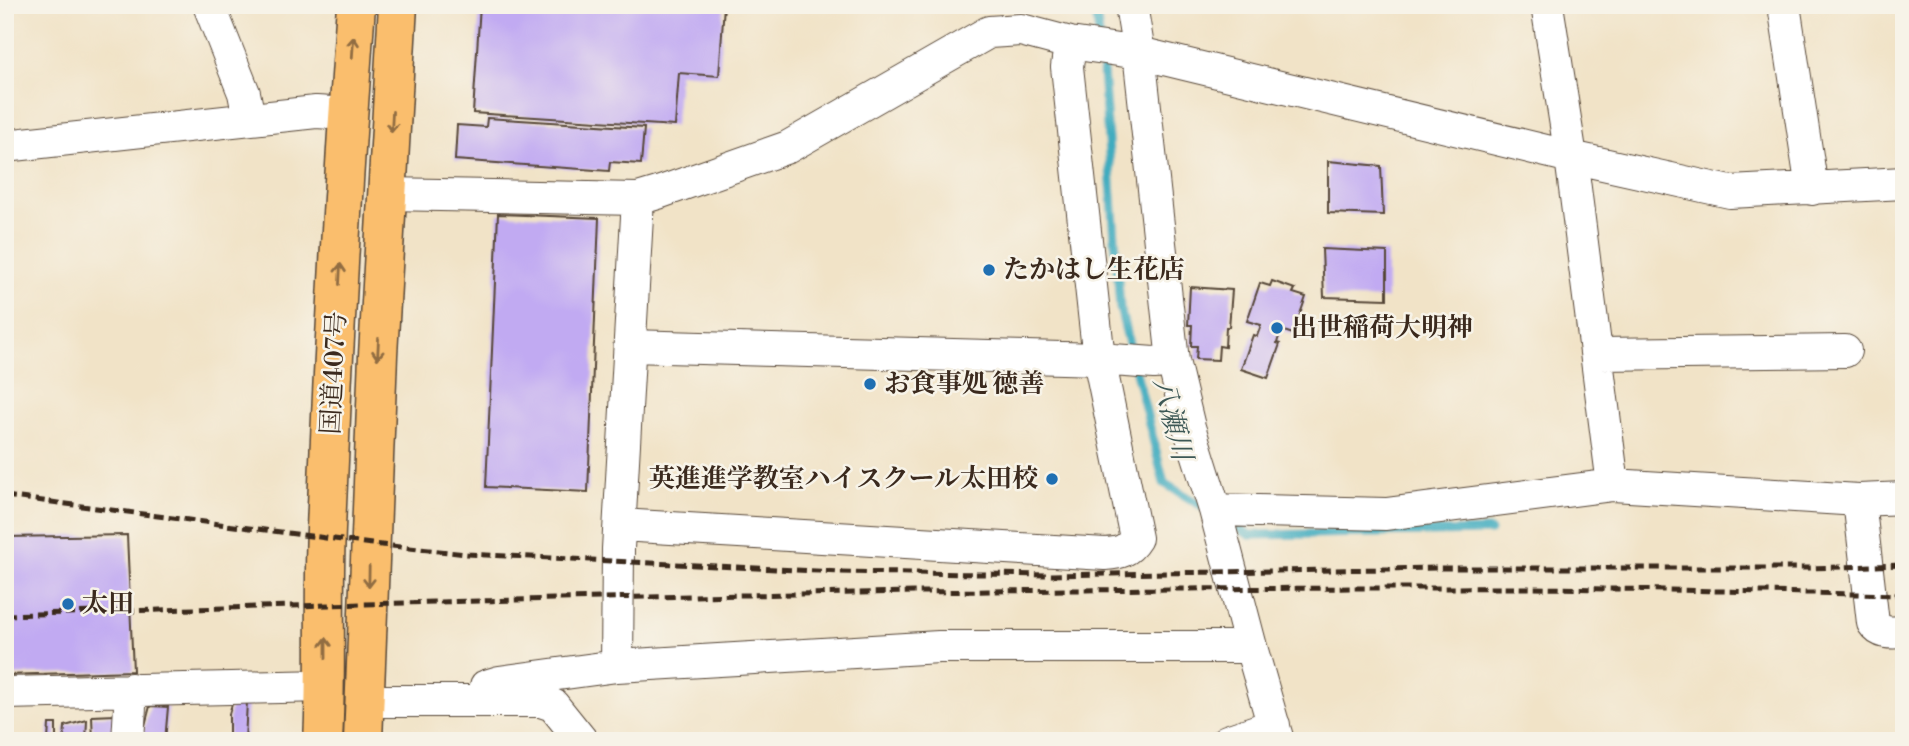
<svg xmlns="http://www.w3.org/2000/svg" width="1909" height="746" viewBox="0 0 1909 746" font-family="'Libre Bodoni','Noto Serif JP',serif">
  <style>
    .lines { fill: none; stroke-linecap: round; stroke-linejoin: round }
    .stream { stroke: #40acbf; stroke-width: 9 }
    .building { fill: #c1aaf2 }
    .minor-casing { stroke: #564637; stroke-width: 34 }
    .highway-casing { stroke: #564637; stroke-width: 41 }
    .minor { stroke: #fff; stroke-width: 32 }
    .highway { stroke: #fabe6d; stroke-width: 38 }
    .rail { stroke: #3b2a1e; stroke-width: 5; stroke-dasharray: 10 5; stroke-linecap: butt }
    .oneway { stroke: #916d42 }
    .poi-dot { fill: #1f6fb2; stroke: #f7f3e8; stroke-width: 2.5 }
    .labels { text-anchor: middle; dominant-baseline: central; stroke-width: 5; stroke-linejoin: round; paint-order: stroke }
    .poi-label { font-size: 26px; font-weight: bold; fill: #3b2a1e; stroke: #f7f3e8; text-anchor: start }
    .street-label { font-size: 26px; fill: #3b2a1e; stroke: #f7f3e8 }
    .water-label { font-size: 28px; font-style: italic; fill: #3d5856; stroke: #f7f3e8 }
  </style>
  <rect width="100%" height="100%" fill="#f7f3e8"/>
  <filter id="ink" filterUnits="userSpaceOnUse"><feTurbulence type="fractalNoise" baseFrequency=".0143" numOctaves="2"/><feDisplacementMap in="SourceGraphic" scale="14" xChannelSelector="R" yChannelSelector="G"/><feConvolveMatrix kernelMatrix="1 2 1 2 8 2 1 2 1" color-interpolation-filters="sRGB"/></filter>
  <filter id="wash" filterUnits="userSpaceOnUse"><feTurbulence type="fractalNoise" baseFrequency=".00686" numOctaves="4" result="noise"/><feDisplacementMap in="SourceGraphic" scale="28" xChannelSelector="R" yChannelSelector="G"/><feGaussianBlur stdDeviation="1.57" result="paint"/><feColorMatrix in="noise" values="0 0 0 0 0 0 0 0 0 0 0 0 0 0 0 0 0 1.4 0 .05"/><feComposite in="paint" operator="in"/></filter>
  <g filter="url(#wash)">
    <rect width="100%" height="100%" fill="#f1e3c7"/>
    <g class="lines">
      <path class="stream" d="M1095,5L1100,42
        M1103,70L1120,308L1164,483L1205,508
        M1226,521L1250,535L1490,531"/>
    </g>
    <g id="blocks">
      <path class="building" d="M480,5H724L719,76L679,73L675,126L473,113Z
        M487,118L644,128L641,164L610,162L609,171L455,160L457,125L486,127Z
        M1328,161L1381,166L1383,215L1328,213Z
        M498,214L599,218L588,492L486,487Z
        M1322,249L1387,252V299L1324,297Z
        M1272,281L1295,289L1293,293L1306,297L1293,334L1281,330L1277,343L1280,344L1268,378L1241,369L1253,335L1257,336L1261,325L1247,321L1260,283L1270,286Z
        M1190,287L1232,290L1229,327H1226L1225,347L1219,346L1218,360L1196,359L1197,346H1191L1192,325H1188Z
        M127,535L133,671L5,675V537Z
        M233,701H247L245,741H210L211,737L229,738V714Z
        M150,706L168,707L165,741H141Z
        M116,715V741H93L92,716Z
        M87,720L86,741H64L65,726Z
        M49,724H56V741H48Z"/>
    </g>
  </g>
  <g filter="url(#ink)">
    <use href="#blocks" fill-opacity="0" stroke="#564637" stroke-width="2"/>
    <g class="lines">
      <g class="minor-casing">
        <path id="minor" d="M209,5L244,93L249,118
          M1131,5L1139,53L1173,361L1189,427L1215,510L1251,647L1278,741
          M1547,5L1571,157L1613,485
          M1784,5L1812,189
          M5,146L316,112L348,114
          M388,194L638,199L658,193L788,147L989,32L1021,30L1070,43L1139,53L1571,157L1730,192L1904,183
          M630,346L1099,359L1154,363L1173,361
          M1598,354L1845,351
          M1859,500L1873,623C1880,634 1891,633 1904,632
          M1215,510L1386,514L1613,485L1859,500L1904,498
          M620,525L1105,554C1120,553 1128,551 1136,538L1099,359L1067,67L1070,43
          M617,666L618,549L638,199
          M5,693L326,686
          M484,700L486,686L499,682L617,666L939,647H1251
          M366,701H541L553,705L582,741
          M128,741L131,689
          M1227,741L1274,725"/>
      </g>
      <g class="highway-casing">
        <path id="highway" d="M323,741C327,670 323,600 326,529C333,354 343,179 356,5
          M363,741L378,355L398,5"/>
      </g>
      <use href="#minor" class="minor"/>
      <use href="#highway" class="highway"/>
      <path class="rail" d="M5,496L372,544L467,554L839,572L1052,575L1440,568H1810L1904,565
        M5,615C482,599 959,588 1436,588C1592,587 1748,592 1904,595"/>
    </g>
    <defs><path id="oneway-shaft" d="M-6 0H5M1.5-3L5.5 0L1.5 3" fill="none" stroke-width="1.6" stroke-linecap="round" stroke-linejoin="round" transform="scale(1.75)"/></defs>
    <g class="oneway">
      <use href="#oneway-shaft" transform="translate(353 47) rotate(-86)"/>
      <use href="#oneway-shaft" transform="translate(392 122) rotate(93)"/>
      <use href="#oneway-shaft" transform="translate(340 274) rotate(-87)"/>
      <use href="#oneway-shaft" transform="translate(378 349) rotate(93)"/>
      <use href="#oneway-shaft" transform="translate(369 577) rotate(91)"/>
      <use href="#oneway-shaft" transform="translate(326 648) rotate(-90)"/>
    </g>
  </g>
  <g class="poi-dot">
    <circle cx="989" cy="270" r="7"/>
    <circle cx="1277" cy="328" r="7"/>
    <circle cx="870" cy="384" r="7"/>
    <circle cx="1052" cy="479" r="7"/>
    <circle cx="68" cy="604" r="7"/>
  </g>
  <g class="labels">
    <g class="poi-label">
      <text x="1003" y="270">たかはし生花店</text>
      <text x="1291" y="328">出世稲荷大明神</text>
      <text x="884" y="384">お食事処 徳善</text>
      <text x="1038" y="479" text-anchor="end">英進進学教室ハイスクール太田校</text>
      <text x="82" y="604">太田</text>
    </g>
    <g class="street-label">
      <text transform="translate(334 373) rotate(-87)">国道407号</text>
    </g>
    <g class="water-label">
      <text transform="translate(1172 419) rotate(76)">八瀬川</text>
    </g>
  </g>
  <rect width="1909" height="746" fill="none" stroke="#f7f3e8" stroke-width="28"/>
</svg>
